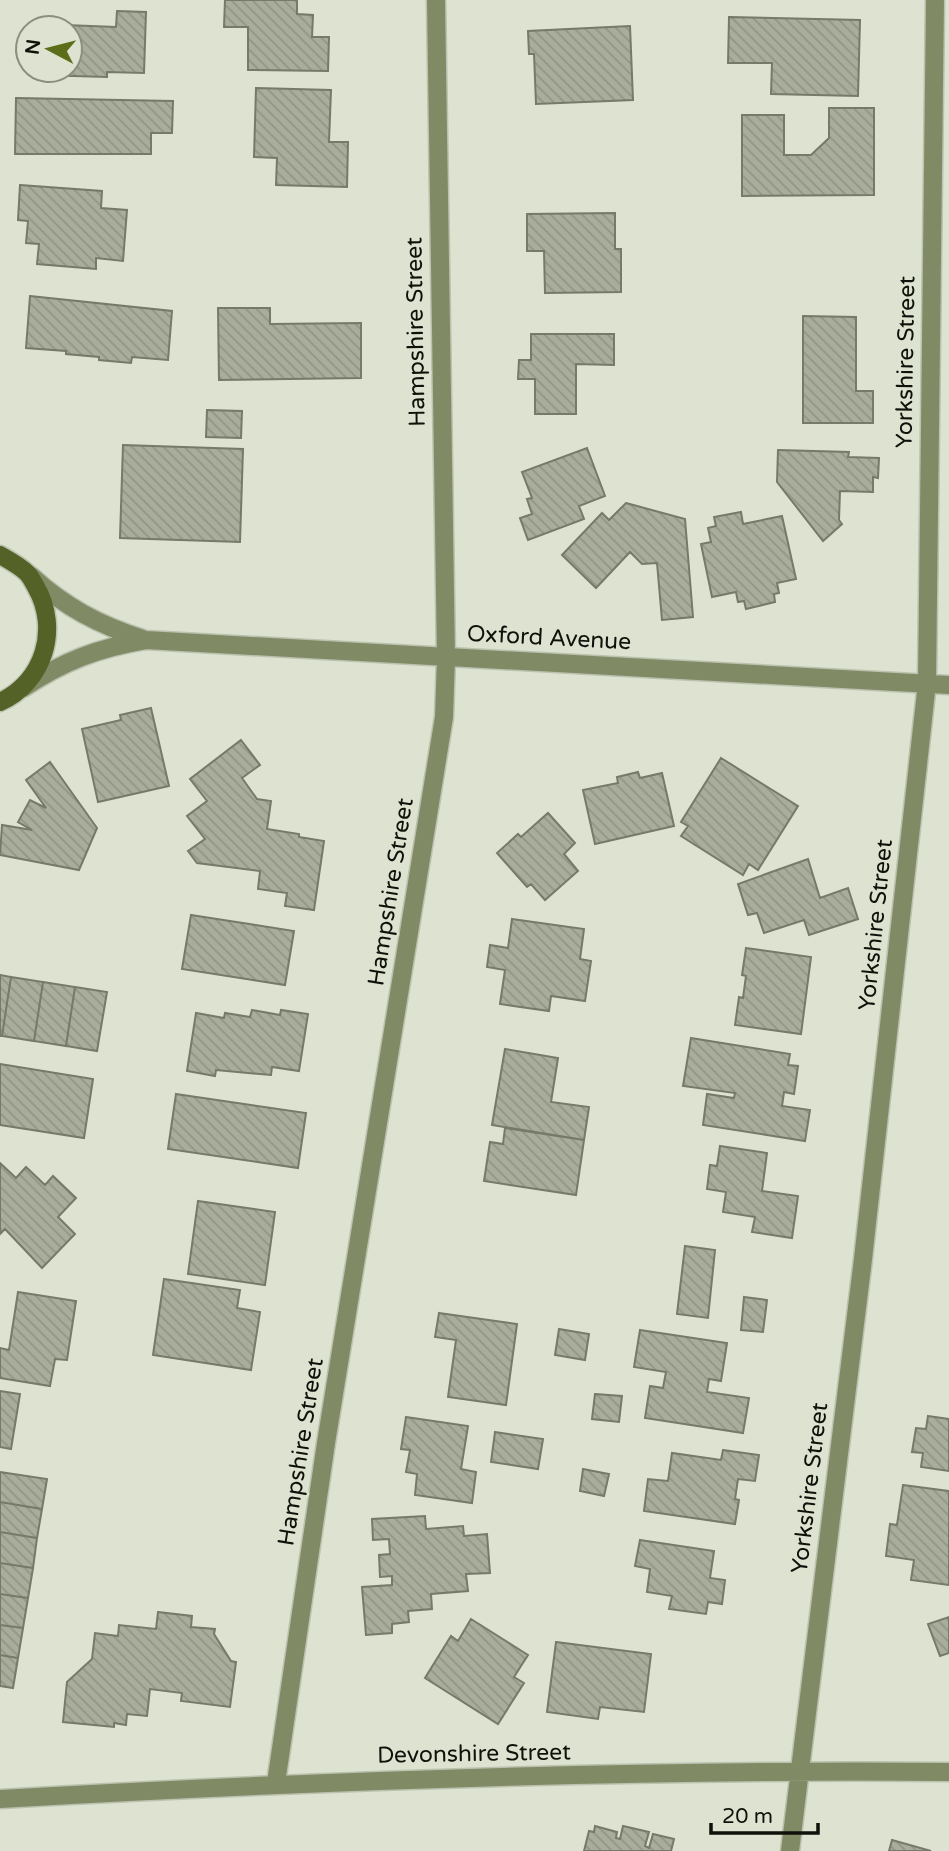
<svg xmlns="http://www.w3.org/2000/svg" width="949" height="1851" viewBox="0 0 949 1851" font-family="'Varela Round',sans-serif">
  <style>
    .building { fill: url(#building-back-hatch); stroke: #757a69; stroke-width: 2; fill-rule: evenodd }
    .lines { fill: none; stroke-linecap: round; stroke-linejoin: round }
    .street-casing { stroke: #bcc1b0; stroke-width: 21 }
    .secondary-casing { stroke: #bcc1b0; stroke-width: 21 }
    .street { stroke: #808b65; stroke-width: 18 }
    .secondary { stroke: #546227; stroke-width: 18 }
    .labels { text-anchor: middle; dominant-baseline: central; stroke-width: 5; stroke-linejoin: round; paint-order: stroke }
    .street-label { font-size: 23px; fill: #0f110a; stroke: #dde3d0 }
  </style>
  <defs>
    <pattern id="building-back-hatch" width="6" height="6" patternUnits="userSpaceOnUse" patternTransform="scale(1.75)"><rect width="6" height="6" fill="#a9ae9c"/><path d="M-1 5l2 2M0 0l6 6M5-1l2 2" fill="none" stroke="#909585"/></pattern>
  </defs>
  <rect width="100%" height="100%" fill="#dde3d0"/>
  <path class="building" d="M225,0H297V14L313,15L312,37H329L328,71L248,70V27H224Z
    M117,11L146,12L144,73L107,72V77L38,75V71L24,70L26,27L39,28L40,24L116,27ZM28,28H70V70H28Z
    M729,17L860,20L858,96L771,94L772,63H728Z
    M630,26L633,100L536,104L534,54H529L528,31Z
    M256,88L331,90L329,142H348L347,187L276,185L277,158L254,157Z
    M16,98L173,101L172,133H151V154H15Z
    M829,108H874V195L742,196V115H784V155H811L829,138Z
    M20,185L102,191L101,208L127,210L123,261L96,258V269L37,264L39,244L26,243L28,221L18,220Z
    M615,213V249H621V292L545,293L544,251H527V214Z
    M30,296L172,311L168,360L132,357L131,363L99,360V357L66,354V351L26,348Z
    M218,308H270V324L361,323V378L219,380Z
    M803,316L856,317V391H873V423H803Z
    M531,334H614V365L576,364V414H535V379H518L519,360H531Z
    M207,410L242,411L241,438L206,437Z
    M123,445L243,449L240,542L120,538Z
    M587,448L605,496L579,506L584,519L528,540L520,518L532,514L527,499L532,498L522,472Z
    M778,450L849,452L848,457L879,458L878,478L873,477V492L840,491L839,520L842,524L823,541L777,482Z
    M626,503L685,519L693,617L662,620L657,563L642,564L630,552L596,588L562,555L602,513L609,520Z
    M741,512L743,524L782,516L796,579L777,583L779,593L774,594L775,602L746,609L744,601L738,602L736,592L712,597L701,544L711,542L708,528L716,526L714,517Z
    M151,708L169,786L98,802L82,729L121,720L120,715Z
    M241,740L260,765L242,778L257,799L271,801L267,829L299,834V837L324,841L314,910L285,906L287,893L258,889L260,871L197,863L188,851L205,839L187,816L207,801L190,779Z
    M721,758L798,806L758,870L749,864L743,875L681,836L688,826L681,822Z
    M50,762L97,828L79,870L0,855L2,825L32,830L18,822L30,800L46,808L26,780Z
    M638,772L640,778L662,773L674,826L595,844L583,790L618,783L617,777Z
    M548,813L575,843L564,854L578,871L545,900L531,884L527,887L497,853L518,834L521,837Z
    M808,859L820,898L848,888L858,919L809,935L804,920L764,933L757,913L748,915L738,884Z
    M191,915L294,931L285,985L182,969Z
    M512,919L584,929L580,959L591,961L585,1001L551,996L549,1011L500,1004L505,970L487,967L490,945L508,948Z
    M746,948L811,957L801,1034L735,1025L739,997L743,998L746,976L742,975Z
    M0,975L11,977L2,1036H0Z
    M11,977L43,982L34,1041L2,1036Z
    M43,982L75,987L66,1046L34,1041Z
    M75,987L107,992L97,1051L66,1046Z
    M252,1010L280,1015L281,1010L308,1014L299,1071L272,1067L271,1075L216,1070L215,1076L187,1071L196,1013L224,1018L225,1013L250,1017Z
    M691,1038L790,1054L788,1065L798,1066L794,1094L784,1092L782,1106L810,1110L805,1141L703,1125L707,1094L734,1098L735,1093L683,1086Z
    M505,1049L558,1058L551,1102L589,1107L584,1140L492,1125Z
    M0,1064L93,1079L84,1138L0,1125Z
    M176,1094L306,1113L298,1168L168,1149Z
    M505,1128L584,1140L576,1195L484,1181L490,1142L503,1144Z
    M720,1146L767,1153L762,1191L798,1196L792,1238L752,1232L755,1217L723,1212L726,1192L707,1189L710,1165L717,1166Z
    M0,1163L16,1178L26,1167L45,1185L53,1176L76,1198L58,1217L75,1234L42,1268L5,1229L0,1234Z
    M198,1201L275,1212L265,1285L188,1274Z
    M685,1246L715,1250L708,1318L677,1314Z
    M164,1279L240,1290L237,1308L260,1312L251,1370L153,1355Z
    M18,1292L76,1301L67,1360L55,1359L50,1386L0,1378V1348L9,1350Z
    M744,1297L767,1300L763,1332L741,1330Z
    M439,1313L517,1324L506,1405L448,1397L456,1340L435,1337Z
    M559,1329L589,1334L585,1360L555,1355Z
    M640,1330L727,1343L721,1381L709,1379L707,1392L749,1398L743,1433L645,1418L650,1386L663,1388L666,1372L634,1367Z
    M0,1391L20,1394L11,1449L0,1447Z
    M595,1394L622,1396L619,1422L592,1419Z
    M928,1416L949,1419V1471L921,1467L923,1453L912,1452L916,1428L926,1429Z
    M406,1417L468,1426L461,1469L476,1472L472,1503L415,1495L417,1474L406,1472L410,1450L401,1449Z
    M495,1432L543,1439L538,1469L491,1462Z
    M723,1450L759,1455L755,1481L738,1479L735,1499L739,1500L735,1524L644,1511L648,1479L668,1481L672,1453L721,1460Z
    M583,1469L609,1474L604,1496L580,1491Z
    M0,1472L47,1479L42,1509L0,1502Z
    M903,1485L949,1491V1585L911,1580L914,1560L886,1556L890,1524L897,1525Z
    M0,1502L42,1509L37,1538L0,1532Z
    M425,1516L426,1529L463,1526L464,1536L487,1534L490,1573L466,1574L468,1591L431,1594L432,1609L408,1611L409,1622L392,1624V1633L366,1635L362,1587L392,1585V1576L380,1577L379,1555L390,1554L389,1539L373,1540L372,1519Z
    M0,1532L37,1538L33,1568L0,1563Z
    M640,1540L714,1551L710,1578L725,1580L722,1604L708,1602L706,1614L669,1609L672,1596L647,1592L650,1569L635,1566Z
    M0,1563L33,1568L28,1598L0,1594Z
    M0,1594L28,1598L23,1628L0,1625Z
    M158,1612L192,1616L191,1627L215,1629L214,1634L231,1661L236,1662L230,1707L181,1701L182,1693L150,1689L147,1716L127,1714L126,1725L114,1723V1727L63,1722L67,1682L92,1659L95,1633L118,1636L119,1625L156,1629Z
    M949,1617V1653L940,1656L928,1624Z
    M471,1619L528,1655L514,1677L524,1683L498,1724L425,1678L451,1636L458,1641Z
    M0,1625L23,1628L18,1658L0,1655Z
    M556,1642L651,1654L644,1712L600,1707L598,1719L547,1712Z
    M0,1655L18,1658L13,1688L0,1686Z
    M595,1826L617,1832L616,1838L620,1839L623,1826L649,1832L645,1846L649,1848L653,1834L674,1839L671,1851H584L589,1831L594,1832Z
    M892,1840L931,1851H889Z"/>
  <g class="lines">
    <g class="street-casing">
      <path id="street" d="M31,576C65,607 99,625 143,639
        M23,688C64,661 98,648 146,640L949,685
        M276,1783L326,1443L444,717L446,658L436,0
        M0,1799C316,1781 633,1769 949,1772
        M790,1851L863,1259L927,683L935,0"/>
    </g>
    <g class="secondary-casing">
      <path id="secondary" d="M0,555C9,560 20,566 27,573C31,577 33,582 36,587C60,629 44,682 0,702"/>
    </g>
    <use href="#street" class="street"/>
    <use href="#secondary" class="secondary"/>
  </g>
  <g class="labels">
    <g class="street-label">
      <text transform="translate(416 332) rotate(-91)">Hampshire Street</text>
      <text transform="translate(906 362) rotate(-89)">Yorkshire Street</text>
      <text transform="translate(549 638) rotate(3)">Oxford Avenue</text>
      <text transform="translate(391 892) rotate(-81)">Hampshire Street</text>
      <text transform="translate(876 925) rotate(-84)">Yorkshire Street</text>
      <text transform="translate(301 1452) rotate(-81)">Hampshire Street</text>
      <text transform="translate(810 1488) rotate(-83)">Yorkshire Street</text>
      <text transform="translate(474 1754) rotate(-1)">Devonshire Street</text>
    </g>
  </g>
  <g transform="translate(49 49) rotate(277)"><circle r="33" fill="#dde3d0" stroke="#8b8f81" stroke-width="2"/>
  <path d="M0-5L12 26L0 18L-12 26Z" fill="#5d6e1a"/>
  <text y="-10" font-size="19" font-weight="bold" text-anchor="middle" fill="#0f110a">N</text>
  </g>
  <path d="M711 1823v10h107v-10" fill="none" stroke="#0f110a" stroke-width="3.5"/>
  <text x="722" y="1823" font-size="21" fill="#0f110a" stroke="#dde3d0" stroke-width="5" paint-order="stroke">20 m</text>
</svg>
